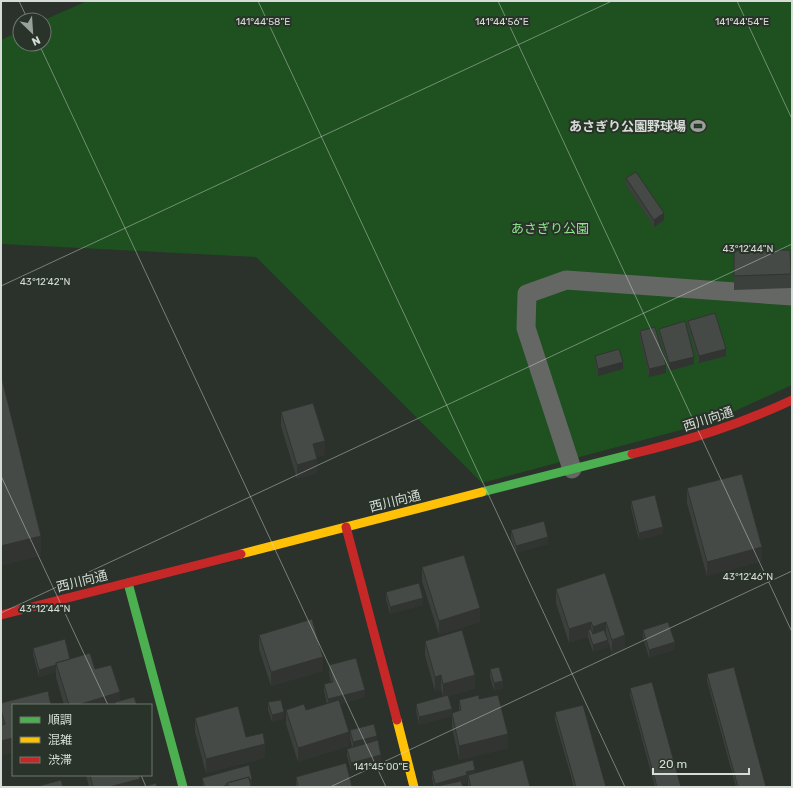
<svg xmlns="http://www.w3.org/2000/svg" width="793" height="788" viewBox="0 0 793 788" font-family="Rubik,'Noto Sans JP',sans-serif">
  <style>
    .green { fill: #1e5020 }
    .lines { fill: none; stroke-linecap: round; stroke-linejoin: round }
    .lane { stroke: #646764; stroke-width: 19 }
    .fast { stroke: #4caf50; stroke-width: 9 }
    .slow { stroke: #ffc107; stroke-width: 9 }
    .jam { stroke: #c62828; stroke-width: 9 }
    .wall { fill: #3c403c }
    .shaded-wall { fill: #313431 }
    .building { fill: #464a46; stroke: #313431 }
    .ticks { fill: none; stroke: #d6ddd6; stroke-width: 1; stroke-opacity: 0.45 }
    .labels { text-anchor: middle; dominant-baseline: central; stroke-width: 4; stroke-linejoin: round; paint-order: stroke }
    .poi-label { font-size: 13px; font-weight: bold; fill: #d6ddd6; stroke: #293329; text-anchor: end }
    .park-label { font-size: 13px; fill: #8ee68d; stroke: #293329 }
    .street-label { font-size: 13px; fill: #d6ddd6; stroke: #293329 }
    .ticks-label { font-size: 10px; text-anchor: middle; fill: #d6ddd6; stroke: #293329; stroke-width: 4; stroke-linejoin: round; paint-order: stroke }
  </style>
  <rect width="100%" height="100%" fill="#2b312b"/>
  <path class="green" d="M87,1H792V385L711,422L482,483L256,257L1,244V40L20,31V44H44V20Z"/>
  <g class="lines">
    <path class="lane" d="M572,469L526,328L527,294L566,280L792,296"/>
    <path class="fast" d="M482,492L632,454
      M128,583L183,787"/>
    <path class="slow" d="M241,554L482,492
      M397,720L414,787"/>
    <path class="jam" d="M632,454C689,440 739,425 792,400
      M346,527L397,720
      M1,615L241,554"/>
  </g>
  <path class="wall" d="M626,178L664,220L654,227L626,185Z
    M734,251L791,274V288L734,290Z
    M688,321L726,356L699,363L688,328Z
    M659,329L694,364L669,371L659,336Z
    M640,331L666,373L649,377L640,339Z
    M595,356L623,369L598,376L595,363Z
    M281,412L325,455L317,457V473L297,479L281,426Z
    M687,488L762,561L707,576L687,503Z
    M631,501L663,534L639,540L631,508Z
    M511,530L548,544L516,553L511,538Z
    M422,567L480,622L439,635L422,581Z
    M605,573L625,649L612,654L608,641V647L593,652L588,637L569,643L556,603V589Z
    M386,592L423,605L390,614L386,599Z
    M643,630L675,649L649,658L643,637Z
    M259,635L323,671L271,686L259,649Z
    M425,641L475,689L448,696L452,713L459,711V700L479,699L508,748L459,760L452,727V716L419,725L416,711V704L443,697L441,689L435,691L425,655Z
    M33,648L70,659L95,669L120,701L137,705H64L56,677V672L39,677L33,655Z
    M329,665L365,697L340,704L349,746L298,762L286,724V710H306L327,704L324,691V684L331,682L329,673Z
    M490,669L503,688L494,691L490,677Z
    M707,674L766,787H736L707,681Z
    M630,688L681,787H655L630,695Z
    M268,702L284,719L272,722L268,710Z
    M1,703L13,705V752L1,755Z
    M555,712L606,787H574L555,720Z
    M195,718L246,737L265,758L206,773L195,732Z
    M350,730L377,741L381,762L351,770L347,756V749L352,747L350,738Z
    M432,771L475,773L530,787H468V779H467V783L462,784L463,787H434L432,778Z
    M86,775H139L140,787H89Z
    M296,777L352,787H296Z
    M202,778L252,786H251V787H203Z"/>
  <path class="shaded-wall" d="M664,213V220L654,227V220Z
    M726,349V356L699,363V356Z
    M694,357V364L669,371V363Z
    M623,362V369L598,376V369Z
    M666,365V373L649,377V369Z
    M325,441V455L313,458V444Z
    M317,459V473L297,479V465Z
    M663,527V534L639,540V533Z
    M41,536V556L1,566V546Z
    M548,537V544L516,553V546Z
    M762,547V561L707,576V562Z
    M423,598V605L390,614V607Z
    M480,608V622L439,635V621Z
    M591,622V636L588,630V637L569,643V629Z
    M606,622V636L593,641V627Z
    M625,635V649L612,654V640Z
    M608,640V647L593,652V645Z
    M675,642V649L649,658V650Z
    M323,657V671L271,686V672Z
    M56,665V672L39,677V670Z
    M441,675V689L435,691V677Z
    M475,675V689L443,698V684Z
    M503,681V688L494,691V683Z
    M365,690V697L328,707V699Z
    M120,692V705L115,702V705H78Z
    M452,709V716L419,725V717Z
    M284,712V719L272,722V715Z
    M349,732V746L298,762V748Z
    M508,734V748L459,760V746Z
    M377,736V743L353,750V742Z
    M13,738V752L1,755V741Z
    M265,744V758L206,773V759Z
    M381,755V762L351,770V763Z
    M475,770V777L468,775V779H467V783L451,787H435V784L466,772Z
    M140,779V787H109Z
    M252,779V786L249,787H229Z"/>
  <path class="building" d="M636,172L664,213L654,220L626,178Z
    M790,250L791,274L734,276V251Z
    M715,313L726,349L699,356L688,321Z
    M685,321L694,357L669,363L659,329Z
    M655,327L666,365L649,369L640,331Z
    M619,349L623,362L598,369L595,356Z
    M1,375L41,536L1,546Z
    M313,403L325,441L313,444L317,459L297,465L281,412Z
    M742,474L762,547L707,562L687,488Z
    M655,495L663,527L639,533L631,501Z
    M544,521L548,537L516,546L511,530Z
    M464,555L480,608L439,621L422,567Z
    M605,573L625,635L612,640L606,622L593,627L591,622L569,629L556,589Z
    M419,583L423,598L390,607L386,592Z
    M312,619L323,657L271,672L259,635Z
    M668,622L675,642L649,650L643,630Z
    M591,629L593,634L604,630L608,640L593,645L588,630Z
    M462,630L475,675L443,684L441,675L435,677L425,641Z
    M65,639L70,659L56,663V665L39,670L33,648Z
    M90,653L95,669L111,665L120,692L78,705H69L56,663Z
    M356,658L365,690L328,699L324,684L333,682L329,665Z
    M499,667L503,681L494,683L490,669Z
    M734,667L766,787H738L707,674Z
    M652,682L681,787H657L630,688Z
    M48,691L51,705H13V738L1,741V725L5,724L1,710V703Z
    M448,695L452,709L419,717L416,704Z
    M479,695V699L498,695L508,734L459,746L452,713L461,710L459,700Z
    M134,697L137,705H115V702Z
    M281,700L284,712L272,715L268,702Z
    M339,700L349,732L298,748L286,710L304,704L306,710Z
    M583,705L606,787H576L555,712Z
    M238,706L246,737L263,733L265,744L206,759L195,718Z
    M374,724L377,736L353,742L350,730Z
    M378,740L381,755L351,763L347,749Z
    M473,760L475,770L466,772L467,775L435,784L432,771Z
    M523,760L530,787H471L468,775Z
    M346,763L352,787H298L296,777Z
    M249,765L252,779L249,780V777L227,783V785L221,787H205L202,778Z
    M90,775H139L140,779L109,787H93Z
    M249,777L251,787H229L227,783Z
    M61,780L63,787H35Z
    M461,781L463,787H437V786Z
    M156,783L157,787H143Z"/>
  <path class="ticks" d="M19,1L28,20M258,1L625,787M498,1L792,632M737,1L792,119M39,44L386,787M1,286L612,1M1,476L108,705M1,613L792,244M141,775L146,787M330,787L792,571"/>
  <defs>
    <g id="stadium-bare" transform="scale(1.2)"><path d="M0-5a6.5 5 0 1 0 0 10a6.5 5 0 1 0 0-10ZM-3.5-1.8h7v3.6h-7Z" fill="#9aa19a" stroke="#293329" stroke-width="2.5" paint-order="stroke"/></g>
  </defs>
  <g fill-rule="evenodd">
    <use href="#stadium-bare" x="698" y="126"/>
  </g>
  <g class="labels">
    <g class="poi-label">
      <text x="686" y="126">あさぎり公園野球場</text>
    </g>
    <g class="park-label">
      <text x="550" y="228">あさぎり公園</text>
    </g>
    <g class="street-label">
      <text transform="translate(708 419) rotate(-18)">西川向通</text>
      <text transform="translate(395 501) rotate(-14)">西川向通</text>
      <text transform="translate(82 581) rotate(-14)">西川向通</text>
    </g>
  </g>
  <g class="ticks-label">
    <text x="263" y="25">141°44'58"E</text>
    <text x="502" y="25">141°44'56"E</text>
    <text x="742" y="25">141°44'54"E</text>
    <text x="748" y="252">43°12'44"N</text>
    <text x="45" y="285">43°12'42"N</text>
    <text x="748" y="580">43°12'46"N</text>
    <text x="45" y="612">43°12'44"N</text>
    <text x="381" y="770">141°45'00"E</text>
  </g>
  <rect width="793" height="788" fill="none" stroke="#d6ddd6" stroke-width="4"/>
  <rect x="12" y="704" width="140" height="72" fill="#293329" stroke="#6e776e"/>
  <rect x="20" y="717" width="20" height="6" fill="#4caf50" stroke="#6e776e"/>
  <text x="48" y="724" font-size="12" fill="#d6ddd6">順調</text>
  <rect x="20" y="737" width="20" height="6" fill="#ffc107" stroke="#6e776e"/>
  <text x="48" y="744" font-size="12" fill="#d6ddd6">混雑</text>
  <rect x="20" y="757" width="20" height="6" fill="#c62828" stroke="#6e776e"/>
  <text x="48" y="764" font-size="12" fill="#d6ddd6">渋滞</text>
  <g transform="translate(32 32) rotate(155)"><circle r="19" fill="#293329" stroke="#6e776e"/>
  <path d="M0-3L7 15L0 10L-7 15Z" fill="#9aa19a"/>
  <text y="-6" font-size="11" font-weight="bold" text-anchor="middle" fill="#d6ddd6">N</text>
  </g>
  <path d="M653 768v6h96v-6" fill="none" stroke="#d6ddd6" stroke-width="2"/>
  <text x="659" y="768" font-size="12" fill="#d6ddd6" stroke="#293329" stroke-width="3" paint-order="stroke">20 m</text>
</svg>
